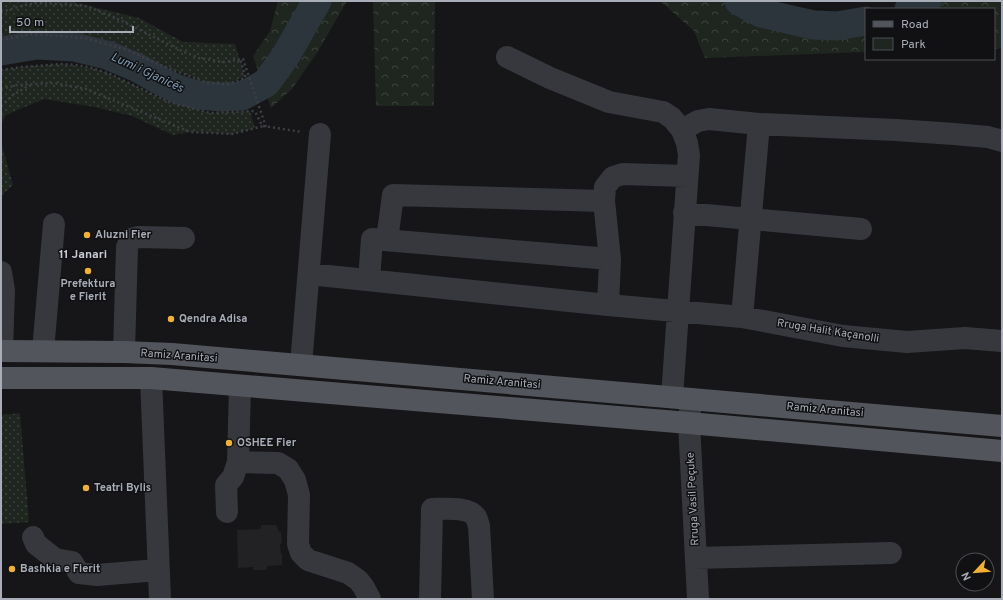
<svg xmlns="http://www.w3.org/2000/svg" width="1003" height="600" viewBox="0 0 1003 600" font-family="Overpass,sans-serif">
  <style>
    .built { fill: #222225 }
    .green { fill: url(#green-dots) }
    .forest { fill: url(#forest-crowns) }
    .lines { fill: none; stroke-linecap: round; stroke-linejoin: round }
    .river { stroke: #2c353c; stroke-width: 29 }
    .path { stroke: #3d3f44; stroke-width: 2.5; stroke-dasharray: 2 3; stroke-linecap: butt }
    .minor { stroke: #37383d; stroke-width: 22 }
    .major { stroke: #53555c; stroke-width: 22 }
    .poi-dot { fill: #f2b134; stroke: #111113; stroke-width: 1.5 }
    .labels { text-anchor: middle; dominant-baseline: central; stroke-width: 3; stroke-linejoin: round; paint-order: stroke }
    .poi-label { font-size: 11px; font-weight: bold; fill: #a8adb8; stroke: #111113; text-anchor: start }
    .street-label { font-size: 11px; fill: #a8adb8; stroke: #111113 }
    .water-label { font-size: 12px; font-style: italic; fill: #7f9bb3; stroke: #111113 }
    .neighbourhood-label { font-size: 12px; font-weight: bold; fill: #c9ccd4; stroke: #111113 }
  </style>
  <defs>
    <pattern id="green-dots" width="8" height="8" patternUnits="userSpaceOnUse"><rect width="8" height="8" fill="#1e261f"/><path d="M2 2h.1M6 6h.1" fill="none" stroke="#3c433d" stroke-width="1.8" stroke-linecap="round"/></pattern>
    <pattern id="forest-crowns" width="20" height="18" patternUnits="userSpaceOnUse"><rect width="20" height="18" fill="#1e261f"/><path d="M2 6a3 3 0 1 1 6 0M12 15a3 3 0 1 1 6 0" fill="none" stroke="#3c433d"/></pattern>
  </defs>
  <rect width="100%" height="100%" fill="#161618"/>
  <path class="built" d="M261,525H276L279,532H281L282,543L280,544L281,554H282V565L267,566L266,570H253V567L238,568L237,530L261,529Z"/>
  <path class="green" d="M1,1H69L139,18L183,42L235,44L245,76L228,84L208,83L163,66L127,50L85,38L31,34L1,40Z
    M62,64L92,68L110,74L169,102L210,113L250,111L255,128L232,134L190,132L173,135L132,116L95,107L44,99L6,115L1,124V70L21,67Z
    M1,142L13,185L1,196Z
    M20,413L29,522L1,524V415Z"/>
  <path class="forest" d="M278,1H347L317,53L292,89L271,108L253,56L270,31Z
    M373,1H435L434,106H376Z
    M660,1H733L759,15L812,27L838,29L866,23V52L705,58L694,31Z
    M933,1H1002V48L994,49V9H914Z"/>
  <g class="lines">
    <path class="river" d="M739,1L761,13L813,25L837,26L866,21
      M909,9L927,1
      M1,51L37,45L74,47L107,55L136,67L161,81L177,89L197,95L222,97L242,96L266,83L285,57L317,1"/>
    <path class="path" d="M1,12L25,5L37,3L79,5L89,7L122,21L182,51L199,58L223,62L243,59L266,127
      M1,40L31,34L85,38L127,50L163,66L208,83L228,84L245,78V75L240,59
      M1,70L21,67L62,64L77,65L92,68L110,74L169,102L210,113L254,111C258,115 259,122 263,126L302,132
      M1,89L17,85L54,83L86,89L190,132L232,134L263,126
      M1,106L13,95L30,85"/>
    <path class="minor" d="M507,57L550,78L609,102L663,112L672,118L682,130L698,121L709,119L759,124L896,130L954,134L988,137L1002,141
      M604,201L605,187L613,177L623,174L687,176
      M684,213L861,229
      M387,240L393,195L604,201L610,259L608,305L742,317L843,336L907,342L965,338L1002,341
      M1,272L4,290L2,351
      M309,274L608,305
      M369,280L372,239L610,259
      M742,317L759,124
      M43,351L54,224
      M124,352L127,247L131,239L139,237L184,238
      M301,365L320,134
      M151,378L160,599
      M672,397L689,155L687,143L682,130
      M691,399L689,423L698,599
      M238,462L278,463L288,469L295,480L299,495L298,544L301,553L308,560L348,573L358,580L363,586L370,599
      M227,512L226,485L233,477L238,462L240,386
      M33,537L36,544L55,559L72,562L79,573L97,575L158,570
      M696,558L891,553
      M430,599L432,509C445,509 468,506 476,517C477,519 478,523 479,526L483,599"/>
    <path class="major" d="M1,351L124,352L172,354L1002,426
      M1,378H151L689,423L1002,451"/>
  </g>
  <g class="poi-dot">
    <circle cx="87" cy="235" r="4"/>
    <circle cx="88" cy="271" r="4"/>
    <circle cx="171" cy="319" r="4"/>
    <circle cx="229" cy="443" r="4"/>
    <circle cx="86" cy="488" r="4"/>
    <circle cx="12" cy="569" r="4"/>
  </g>
  <g class="labels">
    <g class="poi-label">
      <text x="95" y="235">Aluzni Fier</text>
      <text x="88" y="284" text-anchor="middle">Prefektura<tspan x="88" dy="13">e Fierit</tspan></text>
      <text x="179" y="319">Qendra Adisa</text>
      <text x="237" y="443">OSHEE Fier</text>
      <text x="94" y="488">Teatri Bylis</text>
      <text x="20" y="569">Bashkia e Fierit</text>
    </g>
    <g class="street-label">
      <text transform="translate(828 331) rotate(9)">Rruga Halit Kaçanolli</text>
      <text transform="translate(179 356) rotate(4)">Ramiz Aranitasi</text>
      <text transform="translate(502 382) rotate(5)">Ramiz Aranitasi</text>
      <text transform="translate(825 410) rotate(5)">Ramiz Aranitasi</text>
      <text transform="translate(693 499) rotate(-93)">Rruga Vasil Peçuke</text>
    </g>
    <g class="water-label">
      <text transform="translate(147 73) rotate(25)">Lumi i Gjanicës</text>
    </g>
    <g class="neighbourhood-label">
      <text x="83" y="255">11 Janari</text>
    </g>
  </g>
  <rect width="1003" height="600" fill="none" stroke="#a8adb8" stroke-width="4"/>
  <rect x="865" y="8" width="130" height="52" fill="#111113" stroke="#4d4f55"/>
  <rect x="873" y="21" width="20" height="6" fill="#53555c" stroke="#4d4f55"/>
  <text x="901" y="28" font-size="12" fill="#a8adb8">Road</text>
  <rect x="873" y="38" width="20" height="12" fill="#1e261f" stroke="#4d4f55"/>
  <text x="901" y="48" font-size="12" fill="#a8adb8">Park</text>
  <g transform="translate(975 572) rotate(244)"><circle r="19" fill="#111113" stroke="#4d4f55"/>
  <path d="M0-3L7 15L0 10L-7 15Z" fill="#f2b134"/>
  <text y="-6" font-size="11" font-weight="bold" text-anchor="middle" fill="#a8adb8">N</text>
  </g>
  <path d="M10 26v6h123v-6" fill="none" stroke="#a8adb8" stroke-width="2"/>
  <text x="16" y="26" font-size="12" fill="#a8adb8" stroke="#111113" stroke-width="3" paint-order="stroke">50 m</text>
</svg>
